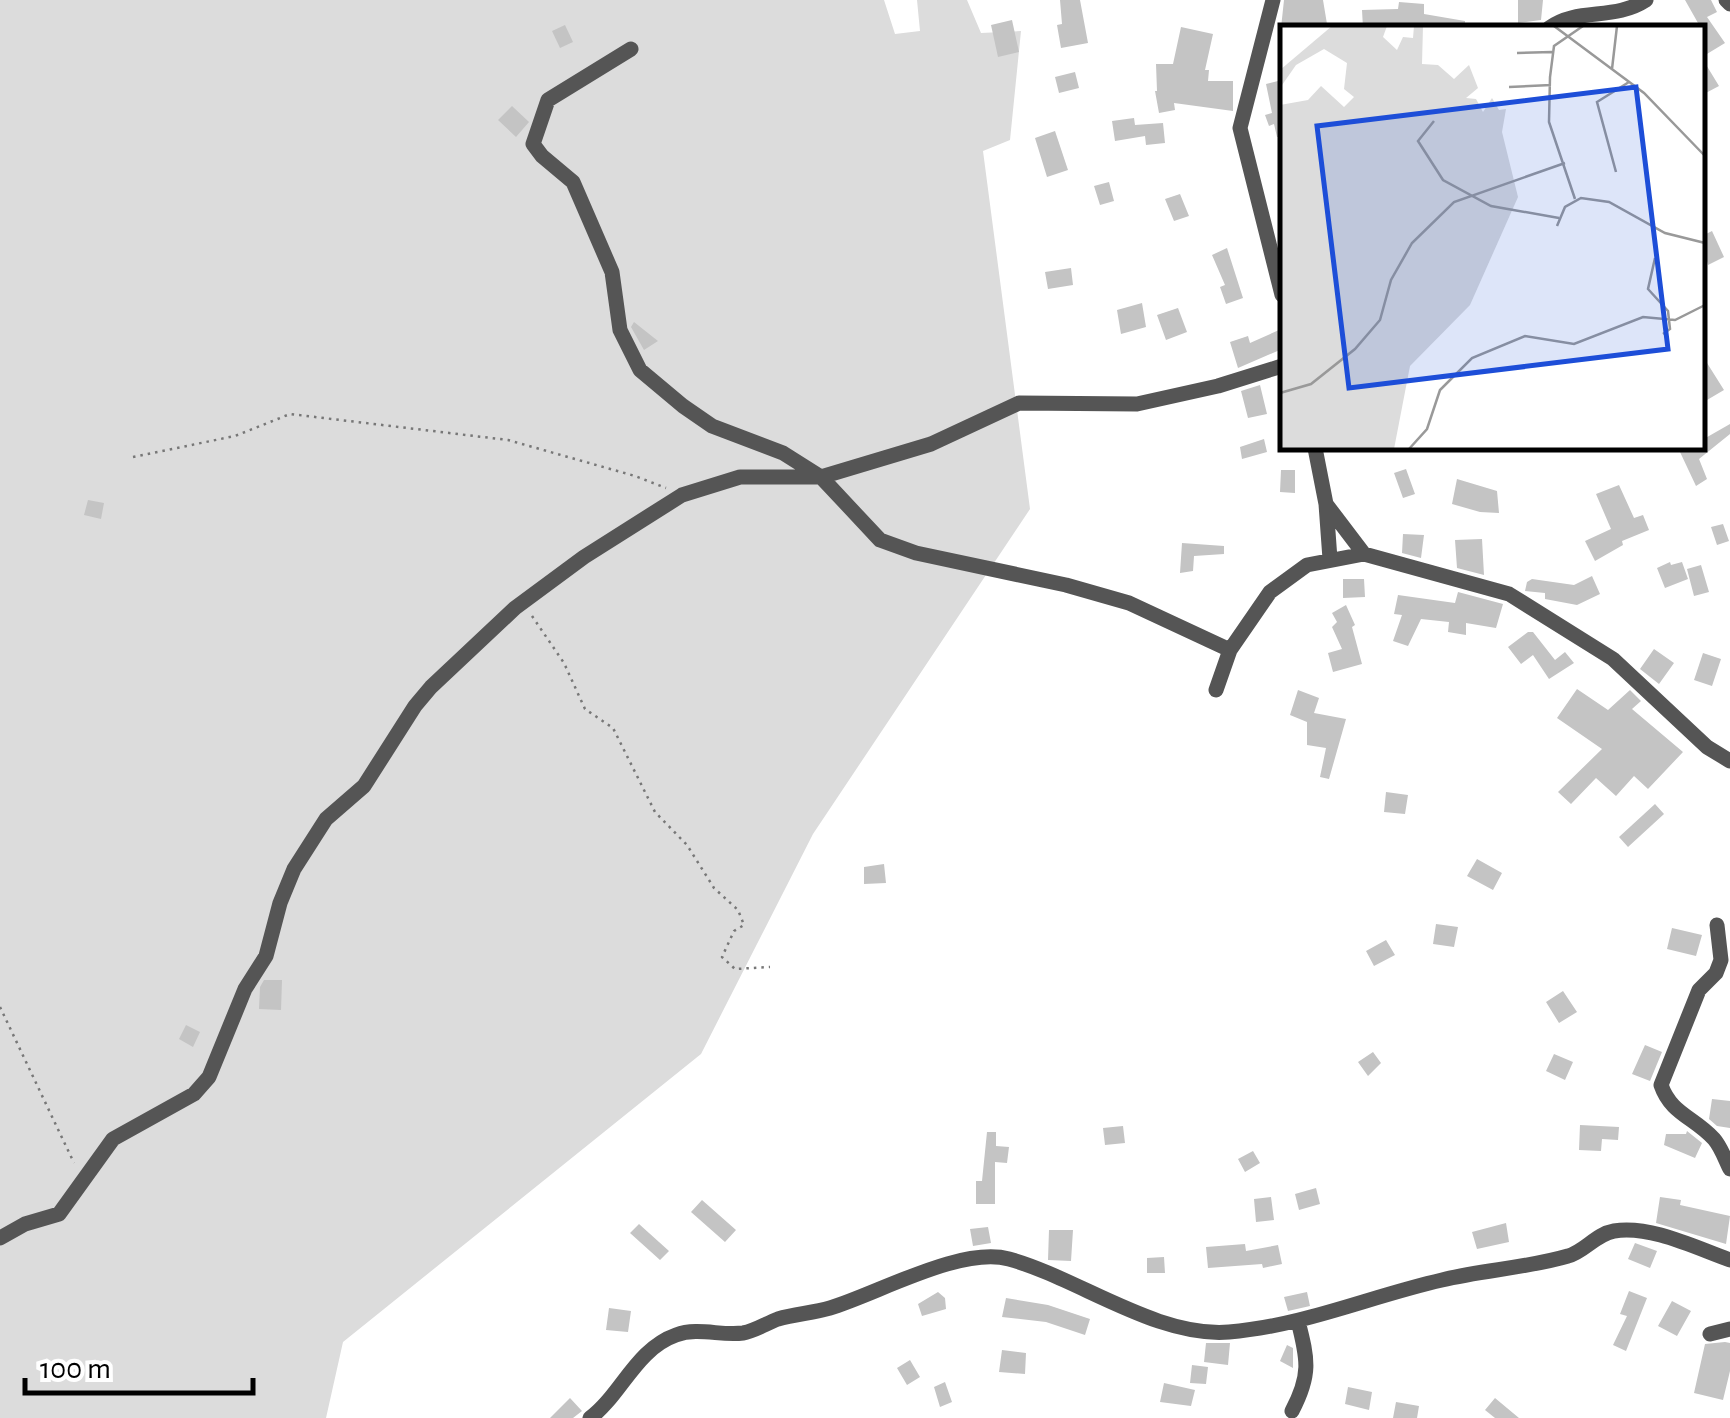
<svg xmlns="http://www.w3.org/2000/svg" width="1730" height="1418" viewBox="0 0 1730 1418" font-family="'Alegreya Sans',sans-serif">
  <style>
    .green { fill: #dcdcdc }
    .building { fill: #c4c4c4 }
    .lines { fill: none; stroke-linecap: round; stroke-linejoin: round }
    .path { stroke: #777; stroke-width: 2.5; stroke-dasharray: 2.5 5; stroke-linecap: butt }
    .street { stroke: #555; stroke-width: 15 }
    .inset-road { fill: none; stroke: #999; stroke-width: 2.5 }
    .view { fill: #1d4ed8; fill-opacity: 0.15; stroke: #1d4ed8; stroke-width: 5 }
    .inset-edge { fill: none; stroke: #000; stroke-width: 5 }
  </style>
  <rect width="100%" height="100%" fill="#fff"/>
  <path class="green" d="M0,0H884L895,34L920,31L917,0H967L981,33L1021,31L1010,140L983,151L1030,509L813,834L701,1054L343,1342L326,1418H0Z"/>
  <path class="building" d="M1060,0H1080L1088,43L1061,48L1057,25L1062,24Z
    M1284,0H1323L1327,24L1281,28Z
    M1518,0H1543L1541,20L1518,23Z
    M1685,0H1711L1717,12L1707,17L1725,43L1702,57V28L1694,25L1698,23Z
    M1399,2L1424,4V14L1465,21V28H1363L1362,10L1398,9Z
    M1012,20L1019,52L998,57L991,25Z
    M565,25L573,42L560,48L552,31Z
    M1181,27L1213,34L1205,70H1209L1208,81H1233V111L1174,103L1175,110L1159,113L1155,91H1157L1156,64H1173Z
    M1702,58L1719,86L1702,95Z
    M1075,72L1079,88L1059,93L1055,77Z
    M1282,80V137H1277L1274,124L1269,126L1265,115L1272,113L1266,84Z
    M512,106L529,122L516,137L498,120Z
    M1134,118L1135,125L1163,123L1165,143L1146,145L1145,136L1115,141L1112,121Z
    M1055,131L1068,170L1047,177L1035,138Z
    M1109,182L1114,201L1100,205L1094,186Z
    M1180,194L1189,216L1174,221L1165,199Z
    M1712,231L1724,257L1708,265L1707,261L1702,263V236Z
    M1227,248L1243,298L1226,304L1220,287L1225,285L1212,255Z
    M1071,268L1073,285L1048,289L1045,272Z
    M1142,303L1146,327L1121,334L1117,310Z
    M1178,308L1187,332L1166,340L1157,315Z
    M634,322L658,341L644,350L631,327Z
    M1279,330L1282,349L1238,368L1230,342L1248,336L1250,343Z
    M1702,355L1724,390L1707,400L1702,392Z
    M1260,385L1267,414L1248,418L1241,391Z
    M1730,424V434L1699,459L1707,479L1696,486L1680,452L1688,448H1702V440Z
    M1264,439L1267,452L1242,459L1240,447Z
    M1406,469L1415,494L1403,498L1394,473Z
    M1281,470H1295V493L1280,492Z
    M1457,479L1497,491L1499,513L1480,512L1452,504Z
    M1619,485L1634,518L1643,515L1649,530L1622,541L1623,545L1595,561L1585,541L1611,529L1596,494Z
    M88,500L104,503L101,519L84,515Z
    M1723,524L1729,541L1717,545L1711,527Z
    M1403,534L1424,535L1421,558L1402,553Z
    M1482,539L1484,575L1457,568L1455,540Z
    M1182,543L1224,546V554L1194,556L1193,571L1180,573Z
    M1670,562L1671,565L1682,562L1688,579L1665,588L1657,568Z
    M1701,565L1709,592L1694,596L1687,569Z
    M1592,576L1600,594L1577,605L1545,599V593L1525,591L1527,582L1532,579L1574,585Z
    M1343,579H1364L1365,597L1343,598Z
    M1458,592L1503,604L1496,628L1466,623V635L1448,632L1449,622L1421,619L1408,646L1393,641L1402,615L1394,614L1398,595L1455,603Z
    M1346,605L1355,625L1352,627L1362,664L1333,672L1328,653L1342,649L1332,627L1337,622L1332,613Z
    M1528,632H1533L1555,660L1565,652L1574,663L1549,679L1533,655L1521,664L1508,647Z
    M1654,649L1674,663L1659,684L1640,669Z
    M1703,653L1721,659L1712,686L1694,680Z
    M1577,689L1608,710L1630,690L1641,701L1632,709L1683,752L1648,789L1634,776L1616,796L1596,778L1571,804L1558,792L1602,749L1557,718Z
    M1298,690L1319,698L1314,713L1346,719L1329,779L1320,777L1326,748L1307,745V722L1290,715Z
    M1386,792L1408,795L1405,814L1384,812Z
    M1655,804L1664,814L1628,847L1619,837Z
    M1477,859L1502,873L1493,890L1467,876Z
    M884,864L886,883L864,884V867Z
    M1436,924L1458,927L1454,947L1433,944Z
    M1672,928L1702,935L1696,956L1667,949Z
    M1386,940L1395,955L1374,966L1366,951Z
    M264,980H282L281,1010L259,1009L260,987Z
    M1563,991L1577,1012L1559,1023L1546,1002Z
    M186,1025L200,1032L193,1047L179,1039Z
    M1645,1045L1662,1052L1650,1081L1632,1074Z
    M1373,1052L1381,1063L1368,1076L1358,1062Z
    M1554,1054L1573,1062L1565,1080L1546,1071Z
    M1712,1099L1730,1101V1128L1717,1126L1709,1119Z
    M1580,1125L1619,1127L1618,1140L1602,1139L1601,1151L1579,1150Z
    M1123,1126L1125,1143L1105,1145L1103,1128Z
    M1687,1131L1702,1143L1695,1158L1664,1145L1666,1134H1686Z
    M987,1132H996V1146L1009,1147L1007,1163L995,1162V1204H976V1181H982Z
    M1253,1151L1260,1163L1245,1172L1238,1159Z
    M1316,1188L1320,1204L1299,1210L1295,1194Z
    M1271,1197L1274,1220L1256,1222L1254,1199Z
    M1660,1197L1681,1200L1680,1205L1730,1216L1726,1244L1656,1223Z
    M702,1200L736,1230L725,1242L691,1212Z
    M1506,1223L1509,1242L1477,1249L1472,1232Z
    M639,1224L669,1251L660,1260L630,1233Z
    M988,1227L991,1243L973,1246L970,1229Z
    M1049,1230H1073L1071,1261L1048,1260Z
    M1635,1243L1657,1251L1650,1268L1628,1259Z
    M1245,1244L1246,1251L1278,1245L1282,1264L1263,1268L1262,1264L1208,1268L1206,1247Z
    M1164,1257L1165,1273H1147V1258Z
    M1629,1291L1647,1298L1626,1351L1613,1345L1627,1316L1620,1314Z
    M938,1292L945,1298L946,1309L922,1316L918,1304Z
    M1307,1292L1310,1306L1288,1311L1284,1297Z
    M1006,1298L1048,1305L1090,1319L1085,1335L1046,1322L1002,1317Z
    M1672,1301L1691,1311L1677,1336L1658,1326Z
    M609,1308L631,1311L628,1332L606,1330Z
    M1725,1342L1730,1343V1371L1723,1400L1694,1393L1705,1344Z
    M1206,1343H1230L1228,1365L1204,1362Z
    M1287,1345L1293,1348V1368L1280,1361Z
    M1002,1350L1026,1353L1025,1374L999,1372Z
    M910,1360L920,1377L907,1385L897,1368Z
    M1192,1365L1208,1367L1206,1384L1190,1383Z
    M945,1382L952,1402L940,1407L934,1387Z
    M1164,1383L1195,1390L1191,1406L1160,1402Z
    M1348,1387L1372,1392L1369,1410L1345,1404Z
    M570,1398L582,1411L573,1418H550Z
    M1495,1398L1519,1418H1495L1485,1410Z
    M1396,1402L1419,1406L1417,1418H1393Z"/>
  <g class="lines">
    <path class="path" d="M133,457L235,436L290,414L508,440L635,476L666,488
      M532,616L564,663L585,709L613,728L655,812L687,845L714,888L738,910L744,925L734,931L722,957L735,969L770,967
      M0,1007L74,1163"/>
    <path class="street" d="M1273,0L1240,128L1282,295
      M1726,0L1730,4
      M1549,28C1578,7 1614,21 1646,0
      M631,49L548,100L533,144L542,156L573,182L612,272L620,330L640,370L683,406L712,426L783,453L821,477L880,540L916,553L1066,585L1129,603L1230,650
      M1315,448L1326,504L1330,559
      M1326,504L1364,554
      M1216,690L1230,650L1270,592L1307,565L1364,554L1509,594L1613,659L1707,747L1730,761
      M1717,925L1721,960L1716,973L1699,990L1661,1085C1671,1114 1694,1117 1714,1139C1721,1147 1725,1159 1730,1169
      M0,1238L25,1224L59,1214L113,1139L194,1094L209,1077L245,989L266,956L280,903L294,869L326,819L364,786L415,706L431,687L515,608L584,557L682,495L740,477H821L931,444L1019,403L1137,404L1218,386L1282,366
      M1710,1334L1730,1329
      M1292,1411C1311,1375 1308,1360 1298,1321
      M590,1418C621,1395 636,1349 676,1335C698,1327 721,1336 743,1333C755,1331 767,1323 778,1319C795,1314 813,1313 830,1308C879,1293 961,1246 1009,1259C1078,1278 1157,1338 1229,1332C1303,1326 1371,1296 1442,1280C1483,1270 1527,1268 1568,1256C1584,1252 1596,1234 1614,1231C1651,1225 1696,1248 1730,1260"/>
  </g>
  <g transform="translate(1280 25)">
    <rect width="425" height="425" fill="#fff"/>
    <path d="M52,1H107L103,12L117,25L123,12L133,13L134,1H143L142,39L158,40L174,54L189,40L198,63L186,73L196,74L203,87L212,73L219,85L226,84L222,107L238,172L190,280L130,341L114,424H0V80L28,75L41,61L64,82L74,72L64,64L67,38L44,24L16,40L0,63V45Z" fill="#dcdcdc"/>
    <path class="inset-road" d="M274,1L364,68L425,131M237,28L272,27M332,44L337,1M229,62L271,60M154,96L138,116L163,155L211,181L279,193M336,147L317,77L349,57M295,174L269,97L270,52L274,21L303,1M277,201L285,182L301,173L329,177L385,208L425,218M375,233L368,264L388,286L390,304L383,309M0,368L31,359L75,324L100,295L111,255L132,218L174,177L285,138M129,424L147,404L160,365L192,333L245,311L294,319L363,292L395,295L425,280"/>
    <path class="view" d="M356,62L388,324L69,363L37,101Z"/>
    <rect width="425" height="425" class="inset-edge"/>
  </g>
  <path d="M25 1378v15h228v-15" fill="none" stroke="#000000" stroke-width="5"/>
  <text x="40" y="1378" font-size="30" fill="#000000" stroke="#ffffff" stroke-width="8" paint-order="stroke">100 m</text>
</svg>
